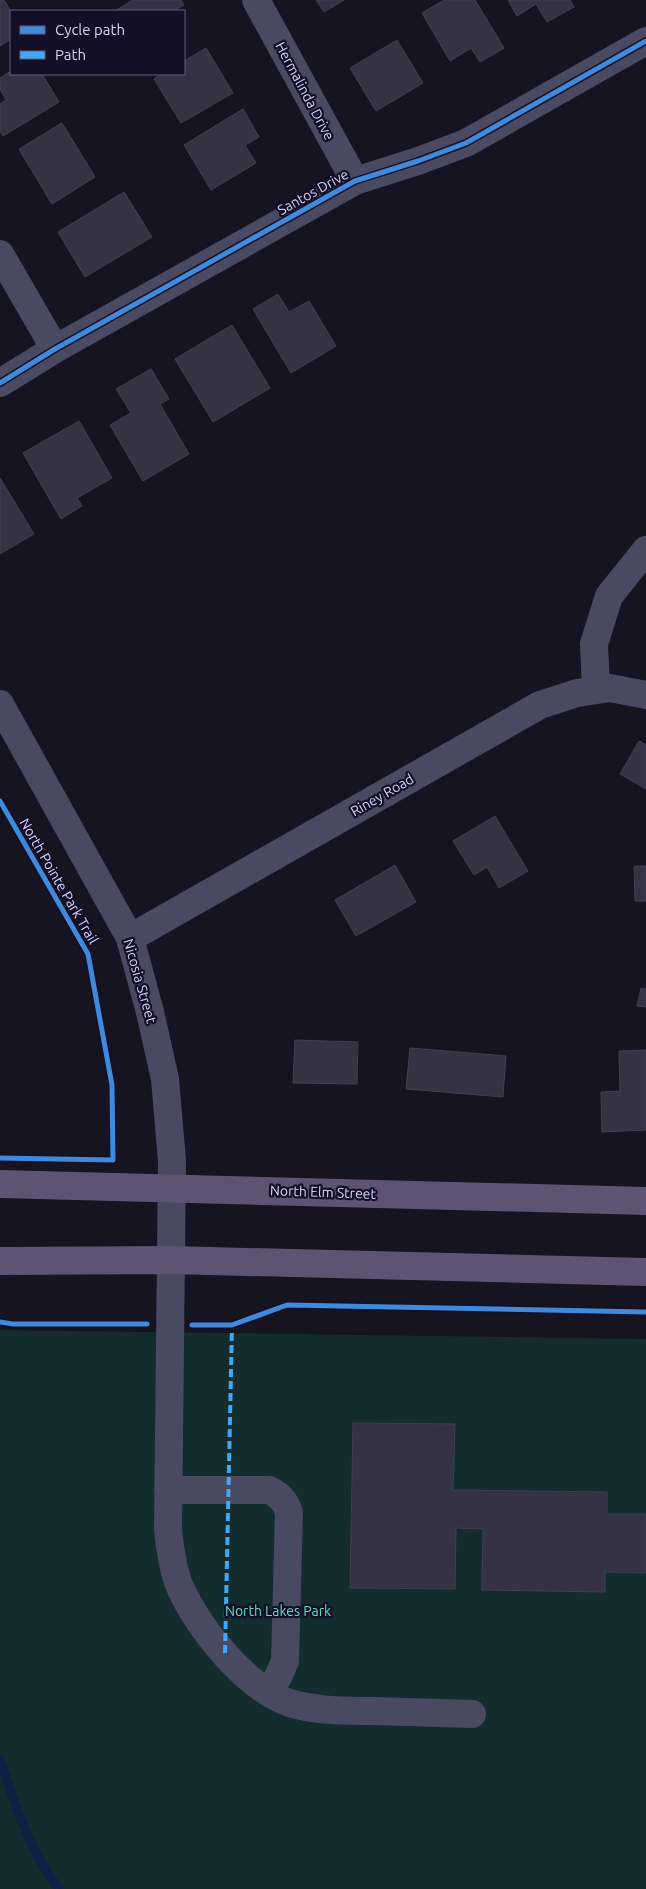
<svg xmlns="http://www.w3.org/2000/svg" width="646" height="1889" viewBox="0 0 646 1889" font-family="Ubuntu,sans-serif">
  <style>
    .green { fill: #132c2d }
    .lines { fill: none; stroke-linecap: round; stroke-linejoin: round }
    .stream { stroke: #0d2144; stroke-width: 9 }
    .building { fill: #343243; stroke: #433f54 }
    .minor { stroke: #4a4962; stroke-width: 28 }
    .major { stroke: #5e5373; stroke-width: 28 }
    .quiet { stroke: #3fa9f5; stroke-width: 4; stroke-dasharray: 8 4; stroke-linecap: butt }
    .cycleway-casing { stroke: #130f26; stroke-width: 8 }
    .cycleway { stroke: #408adc; stroke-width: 5 }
    .labels { text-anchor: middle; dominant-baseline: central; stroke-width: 4.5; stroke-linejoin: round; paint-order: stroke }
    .street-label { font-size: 14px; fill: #d9d4ff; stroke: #130f26 }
    .park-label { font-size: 14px; fill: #5fe0c0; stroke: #130f26 }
  </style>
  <rect width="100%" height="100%" fill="#161421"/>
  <path class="green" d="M0,1330L646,1339V1889H0Z"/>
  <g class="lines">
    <path class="stream" d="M0,1759C15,1805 29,1850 59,1889"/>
  </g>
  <path class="building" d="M0,0H4L11,11V39L0,46Z
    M133,0H181L184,5L174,11H115Z
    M316,0H344L324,12Z
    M444,0H475L504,48L480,62L471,48L450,61L422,13Z
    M508,0H570L574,7L547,22L536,4L517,16Z
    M397,40L423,83L376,111L350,68Z
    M206,48L233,93L181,123L154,79L162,74H184V61Z
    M11,71V74H42L59,102L3,136L0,131V104L6,100L0,89V78Z
    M243,109L259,137L245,145L256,163L211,190L184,145Z
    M62,123L95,177L52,204L19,149Z
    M124,192L152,237L85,277L58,232Z
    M278,294L289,312L309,301L336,346L291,373L253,309Z
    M232,325L270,388L213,422L175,359Z
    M151,369L169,399L160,404L189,454L143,481L110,425L131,413L116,389Z
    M79,421L112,478L77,498L82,506L61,519L23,453Z
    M0,478L34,534L0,554Z
    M639,741L646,745V789L620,774Z
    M495,816L528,871L499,888L487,867L474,875L453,841Z
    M395,865L416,902L356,936L335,900Z
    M634,866H646V901H635Z
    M641,988L646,989V1007L637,1006Z
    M295,1040L358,1042L357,1084L293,1083Z
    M410,1048L506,1056L503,1097L406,1089Z
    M646,1050V1130L602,1132L601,1092L620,1091L619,1051Z
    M353,1423L455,1424L453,1490L607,1492V1514H646V1573L605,1572V1592L482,1590L483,1529L456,1528L455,1589L350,1588Z"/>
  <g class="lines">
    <path class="minor" d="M256,0L355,181
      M0,254L55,349
      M0,383L55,349L355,181L418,161L466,143L646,41
      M596,690L594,644L609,596L646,550
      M0,704L130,938L150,1012L165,1079L172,1161L168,1530C170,1548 172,1565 178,1582C195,1626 250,1694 297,1705C322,1711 347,1711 373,1711C406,1712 439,1713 472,1714
      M130,938L540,705L577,693L610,688L646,695
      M168,1490H269C280,1495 285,1501 289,1512L285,1661L278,1677L268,1692"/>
    <path class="major" d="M0,1184L646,1201
      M0,1261L171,1260L646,1272"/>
    <path class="quiet" d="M225,1653L232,1325"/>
    <g class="cycleway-casing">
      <path id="cycleway" d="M0,383L55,349L355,181L418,161L466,143L646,41
        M0,801L88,954L112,1085L113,1160L0,1158
        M0,1322L13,1324H147
        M192,1325H232L287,1305L646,1312"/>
    </g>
    <use href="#cycleway" class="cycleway"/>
  </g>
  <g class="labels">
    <g class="street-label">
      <text transform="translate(305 91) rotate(62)">Hermalinda Drive</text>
      <text transform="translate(313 192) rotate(-29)">Santos Drive</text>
      <text transform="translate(382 795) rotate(-30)">Riney Road</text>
      <text transform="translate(59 881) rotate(60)">North Pointe Park Trail</text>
      <text transform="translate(140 981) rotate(74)">Nicosia Street</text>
      <text transform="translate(323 1192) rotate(2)">North Elm Street</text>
    </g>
    <g class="park-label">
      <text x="278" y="1611">North Lakes Park</text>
    </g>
  </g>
  <rect x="10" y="10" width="175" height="65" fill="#130f26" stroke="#625e7d"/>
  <rect x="20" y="26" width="25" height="8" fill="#408adc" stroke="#625e7d"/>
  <text x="55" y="35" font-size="15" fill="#d9d4ff">Cycle path</text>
  <rect x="20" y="51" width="25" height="8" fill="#3fa9f5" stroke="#625e7d"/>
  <text x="55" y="60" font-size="15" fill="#d9d4ff">Path</text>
</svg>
